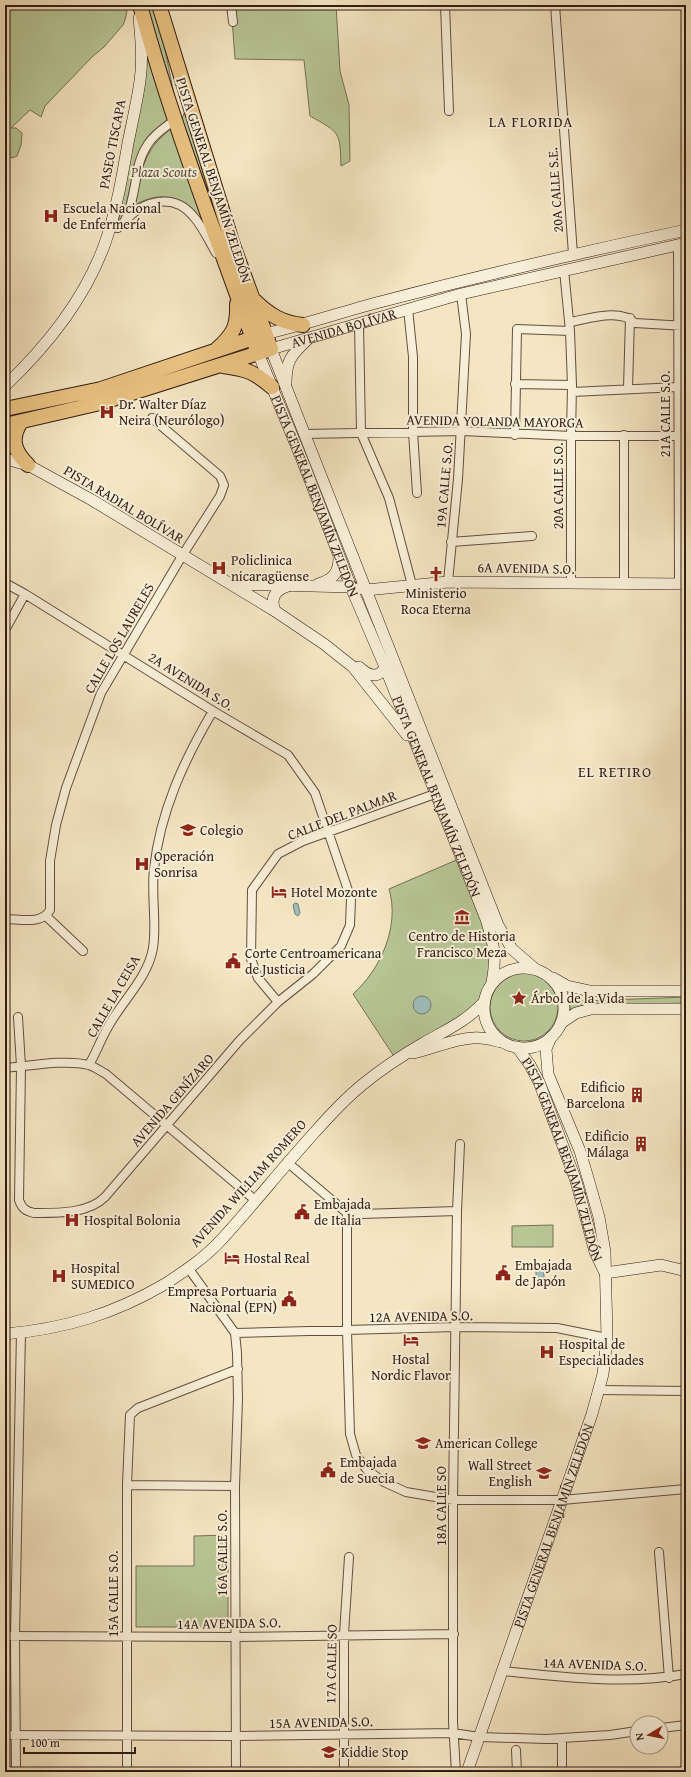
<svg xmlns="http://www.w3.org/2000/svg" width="691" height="1777" viewBox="0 0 691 1777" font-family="'Gentium Book Plus',serif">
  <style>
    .green { fill: #b8c696; stroke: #757155 }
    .water { fill: #9ebebb; stroke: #737d78 }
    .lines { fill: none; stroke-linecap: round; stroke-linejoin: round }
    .street-casing { stroke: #634e40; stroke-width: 10 }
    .secondary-casing { stroke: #321c14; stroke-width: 12 }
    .highway-casing { stroke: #321c14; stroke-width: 16 }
    .street { stroke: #f8efd8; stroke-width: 8 }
    .secondary { stroke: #f8efd8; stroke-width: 11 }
    .highway { stroke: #eac382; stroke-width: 14 }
    .labels { text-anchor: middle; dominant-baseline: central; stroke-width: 4; stroke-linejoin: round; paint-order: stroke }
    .street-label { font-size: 14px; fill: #321c14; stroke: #f8efd8 }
    .park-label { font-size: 14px; font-style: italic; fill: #5a4f3b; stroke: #f8efd8 }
    .poi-label { font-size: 14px; fill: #321c14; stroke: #f8efd8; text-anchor: start }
    .neighbourhood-label { font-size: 15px; letter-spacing: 1px; fill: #321c14; stroke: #f8efd8 }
  </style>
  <rect width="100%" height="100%" fill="#f5e6c3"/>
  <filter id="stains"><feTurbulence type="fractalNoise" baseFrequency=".005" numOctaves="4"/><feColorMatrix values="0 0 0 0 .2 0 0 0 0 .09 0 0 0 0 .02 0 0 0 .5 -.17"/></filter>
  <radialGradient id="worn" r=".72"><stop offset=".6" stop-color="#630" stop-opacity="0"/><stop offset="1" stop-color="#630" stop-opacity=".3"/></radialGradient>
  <path class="green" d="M5,5H125L127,11L125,20L123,25L104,47L92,57L45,106L41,117L30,110L11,128H16L22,133L21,145L17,156L12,158L5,153Z
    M147,5H156L176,104Z
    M231,5H336L340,71L349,105L350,161L341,166C340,131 340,133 310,116L304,60L235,59Z
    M148,50L170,119L155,131L130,188L124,214L121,221L118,223L140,109Z
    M185,111L257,331L181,121Z
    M173,127L204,227C188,197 163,188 133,206C142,170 142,151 173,127Z
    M461,858L486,919L492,983L487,992L484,1002L397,1061L353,994C381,969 400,926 389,889Z
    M490 1007a34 34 0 1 1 68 0a34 34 0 1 1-68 0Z
    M686,997V1003L581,1006L571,1011L569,1003L571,999L583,1001Z
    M553,1225V1247H512V1226Z
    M228,1535V1627H136V1566H194V1536Z"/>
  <path class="water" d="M295,903L298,904L300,913L298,916L295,914L293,905Z
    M413 1005a9 9 0 1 1 18 0a9 9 0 1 1-18 0Z
    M536,1270H544V1287H536Z
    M411,1314H423V1321H411Z"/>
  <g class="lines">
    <g class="street-casing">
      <path id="street" d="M231,5L233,22
        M445,5L449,111
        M555,5L573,254
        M125,221C143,201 173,192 193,216C203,227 209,241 216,253
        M110,227L118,228C132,220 135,179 139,164C141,157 144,150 148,144C155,133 166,127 176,119
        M678,244L679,584
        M564,270L570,331L572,385L571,436V584
        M408,309L413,357V432L417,493
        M570,322C588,319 620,308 635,323L686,326
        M359,323L361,433L389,498L412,585
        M515,384L572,385
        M628,388L630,318
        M572,392L678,387
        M304,434L462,431L571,436H686
        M515,435L517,329L570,331
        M451,542L532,536
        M448,582L458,479L466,334L461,294
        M5,583L25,594L213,711L288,755L315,793L351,899L350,925L341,946L313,974L278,1002L240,1040L105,1197C88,1214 57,1213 34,1213C26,1211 22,1209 19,1200L21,1066L18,1017
        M624,584V435
        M5,630L25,594
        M47,917L83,951
        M5,919C20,919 42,925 50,910V861L56,825L66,788L101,693L182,556L220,496L224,485L220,476L152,418
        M278,1002L258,978L251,959L252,890L278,854L303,841L435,794
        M89,1065C96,1053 101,1039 108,1027C122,1001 148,978 153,948C157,923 151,895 154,869C160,812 184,760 213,711
        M5,1068C30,1066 65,1059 89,1065C95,1067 100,1071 106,1074L255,1200
        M287,1162L347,1213L361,1214L457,1211
        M347,1213V1331L350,1434L356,1455L367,1470L384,1482L406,1492L453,1500H562L686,1489
        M189,1269L235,1333L237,1353L238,1399L235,1486L236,1772
        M235,1333L456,1327L557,1328L607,1338
        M599,1390L686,1391
        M127,1485L235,1486
        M659,1552L669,1678
        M5,1636L235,1637L454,1634
        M503,1671C564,1677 626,1685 686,1674
        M661,1728L686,1725
        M5,1735L236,1736L453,1733L479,1737L546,1739L610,1735L637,1731
        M516,1750L517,1772
        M16,1772L15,1637L21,1332
        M127,1772V1485L130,1415L138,1408L238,1369
        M344,1772V1634L349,1557
        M456,1772L453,1722V1500L457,1211L460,1144
        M562,1772V1739
        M678,1772L686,1771"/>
    </g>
    <g class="secondary-casing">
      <g id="secondary">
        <path d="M265,334C303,325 339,313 376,303C479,276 582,252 686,230"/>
        <path id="s1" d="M258,353L303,462L351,587L385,667L486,919C494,945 497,956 492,983"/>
        <path d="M286,383C286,361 291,355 307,340"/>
        <path d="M5,386C46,347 84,300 104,246C116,213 122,178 128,143C132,123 137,102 140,81C143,60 141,39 139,18"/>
        <path d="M5,459L28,465L92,500L275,611L324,644L353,667L407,735"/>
        <path d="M231,584L351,587"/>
        <path d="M318,584C333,580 339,573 339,557"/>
        <path d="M360,588L366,590L448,582L686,584"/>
        <path d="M275,611C270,598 275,590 288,586"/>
        <path d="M359,667C372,679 380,678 389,662"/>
        <circle cx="524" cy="1008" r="40"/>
        <path id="s2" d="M535,969L512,949L498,925L271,349L461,294L686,243"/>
        <path d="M553,978L567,986L590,991H686"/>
        <path d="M561,1023L576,1013L591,1009H686"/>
        <path id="s3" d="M517,1047L530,1065L539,1082L576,1181L595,1252L604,1271"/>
        <path d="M413,1053C433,1049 452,1039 473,1038C483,1037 492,1040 501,1042"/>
        <path d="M605,1273L661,1265L686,1271"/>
        <path d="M5,1334C64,1329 114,1314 165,1284C185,1271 206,1257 222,1239C254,1204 283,1167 315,1132C330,1115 345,1099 362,1085C379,1071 403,1055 422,1044C444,1031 466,1022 484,1002"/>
        <path id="s4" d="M467,1772L592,1414L603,1374L607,1338L605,1252L599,1217L590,1185L580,1151L548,1074L546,1049L551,1037"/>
      </g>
    </g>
    <g class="highway-casing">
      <path id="highway" d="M140,5C172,123 217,238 258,353
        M255,301C269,315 283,323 303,325
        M217,349C233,335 238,326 237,304
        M223,366C247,369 254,372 272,387
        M5,409L101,389L262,335
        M21,422C10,439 14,451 28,465
        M5,425L100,403L271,349L233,245L159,5"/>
    </g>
    <use href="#street" class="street"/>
    <use href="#secondary" class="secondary"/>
    <use href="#highway" class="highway"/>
  </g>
  <defs>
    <g id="hospital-bare" transform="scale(1.2)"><path d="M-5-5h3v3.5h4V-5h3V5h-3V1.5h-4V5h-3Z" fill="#8f2418" stroke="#f8efd8" stroke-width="2.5" paint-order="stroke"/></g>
    <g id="church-bare" transform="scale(1.2)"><path d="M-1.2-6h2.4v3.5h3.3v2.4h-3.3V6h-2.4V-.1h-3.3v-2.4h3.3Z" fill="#8f2418" stroke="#f8efd8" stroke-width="2.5" paint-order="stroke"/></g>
    <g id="school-bare" transform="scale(1.2)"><path d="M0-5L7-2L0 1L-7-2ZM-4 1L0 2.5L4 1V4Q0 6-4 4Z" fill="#8f2418" stroke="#f8efd8" stroke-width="2.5" paint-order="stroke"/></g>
    <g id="hotel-bare" transform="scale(1.2)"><path d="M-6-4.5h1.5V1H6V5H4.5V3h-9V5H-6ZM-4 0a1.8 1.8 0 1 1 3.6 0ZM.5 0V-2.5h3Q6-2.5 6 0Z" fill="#8f2418" stroke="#f8efd8" stroke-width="2.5" paint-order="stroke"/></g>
    <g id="museum-bare" transform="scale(1.2)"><path d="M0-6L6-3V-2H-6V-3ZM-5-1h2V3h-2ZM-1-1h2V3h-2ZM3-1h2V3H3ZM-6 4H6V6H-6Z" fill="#8f2418" stroke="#f8efd8" stroke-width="2.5" paint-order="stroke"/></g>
    <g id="civic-bare" transform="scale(1.2)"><path d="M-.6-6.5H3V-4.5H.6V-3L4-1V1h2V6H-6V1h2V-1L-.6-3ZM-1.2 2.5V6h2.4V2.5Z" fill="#8f2418" stroke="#f8efd8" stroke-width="2.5" paint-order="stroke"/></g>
    <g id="sight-bare" transform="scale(1.2)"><path d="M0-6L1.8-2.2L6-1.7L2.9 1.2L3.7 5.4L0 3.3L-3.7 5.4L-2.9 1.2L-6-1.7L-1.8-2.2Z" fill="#8f2418" stroke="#f8efd8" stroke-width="2.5" paint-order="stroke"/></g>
    <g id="building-bare" transform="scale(1.2)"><path d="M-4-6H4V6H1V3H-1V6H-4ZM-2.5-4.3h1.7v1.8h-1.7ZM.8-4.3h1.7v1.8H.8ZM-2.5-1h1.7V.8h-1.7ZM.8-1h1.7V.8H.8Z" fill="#8f2418" stroke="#f8efd8" stroke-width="2.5" paint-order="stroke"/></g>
    <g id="university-bare" transform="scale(1.2)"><path d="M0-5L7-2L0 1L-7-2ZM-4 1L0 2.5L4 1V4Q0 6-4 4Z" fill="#8f2418" stroke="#f8efd8" stroke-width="2.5" paint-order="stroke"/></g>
  </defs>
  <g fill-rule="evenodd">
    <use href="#hospital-bare" x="51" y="216"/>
    <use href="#hospital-bare" x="107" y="412"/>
    <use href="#hospital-bare" x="219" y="568"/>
    <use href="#church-bare" x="436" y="574"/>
    <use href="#school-bare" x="188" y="830"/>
    <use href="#hospital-bare" x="142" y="864"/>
    <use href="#hotel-bare" x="279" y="892"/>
    <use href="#museum-bare" x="462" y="917"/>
    <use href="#civic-bare" x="233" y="961"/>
    <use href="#sight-bare" x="519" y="998"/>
    <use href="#building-bare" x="637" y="1095"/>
    <use href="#building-bare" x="641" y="1144"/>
    <use href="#civic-bare" x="302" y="1212"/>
    <use href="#hospital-bare" x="72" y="1220"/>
    <use href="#hotel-bare" x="232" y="1258"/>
    <use href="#civic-bare" x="503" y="1273"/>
    <use href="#hospital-bare" x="59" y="1276"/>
    <use href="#civic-bare" x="289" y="1299"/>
    <use href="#hotel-bare" x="411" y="1340"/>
    <use href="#hospital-bare" x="547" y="1352"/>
    <use href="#university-bare" x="423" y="1443"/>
    <use href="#civic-bare" x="328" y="1470"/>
    <use href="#school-bare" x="544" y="1473"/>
    <use href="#school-bare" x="329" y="1752"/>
  </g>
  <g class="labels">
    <g class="street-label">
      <text transform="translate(112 144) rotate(-79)">PASEO TISCAPA</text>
      <text transform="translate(214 180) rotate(72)">PISTA GENERAL BENJAMÍN ZELEDÓN</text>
      <text transform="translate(555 190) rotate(-94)">20A CALLE S.E.</text>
      <text stroke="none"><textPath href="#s2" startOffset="753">AVENIDA BOLÍVAR</textPath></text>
      <text transform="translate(665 414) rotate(-90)">21A CALLE S.O.</text>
      <text transform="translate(495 421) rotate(1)">AVENIDA YOLANDA MAYORGA</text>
      <text transform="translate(444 485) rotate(-85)">19A CALLE S.O.</text>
      <text transform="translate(558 486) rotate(-90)">20A CALLE S.O.</text>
      <text stroke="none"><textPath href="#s1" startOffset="154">PISTA GENERAL BENJAMÍN ZELEDÓN</textPath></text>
      <text transform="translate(124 504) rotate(31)">PISTA RADIAL BOLÍVAR</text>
      <text transform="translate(526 568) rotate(1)">6A AVENIDA S.O.</text>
      <text transform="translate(119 638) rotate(-60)">CALLE LOS LAURELES</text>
      <text transform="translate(191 681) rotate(32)">2A AVENIDA S.O.</text>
      <text stroke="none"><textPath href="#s1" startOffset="478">PISTA GENERAL BENJAMÍN ZELEDÓN</textPath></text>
      <text transform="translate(342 815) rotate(-21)">CALLE DEL PALMAR</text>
      <text transform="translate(113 996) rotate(-60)">CALLE LA CEISA</text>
      <text transform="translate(172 1100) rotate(-49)">AVENIDA GENÍZARO</text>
      <text stroke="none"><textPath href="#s3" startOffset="122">PISTA GENERAL BENJAMÍN ZELEDÓN</textPath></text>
      <text transform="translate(248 1183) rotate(-48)">AVENIDA WILLIAM ROMERO</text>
      <text transform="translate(421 1316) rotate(-1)">12A AVENIDA S.O.</text>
      <text transform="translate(441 1506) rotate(-90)">18A CALLE SO</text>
      <text stroke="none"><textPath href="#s4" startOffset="261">PISTA GENERAL BENJAMÍN ZELEDÓN</textPath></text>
      <text transform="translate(222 1553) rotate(-90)">16A CALLE S.O.</text>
      <text transform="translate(113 1594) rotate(-90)">15A CALLE S.O.</text>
      <text transform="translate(229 1623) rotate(-1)">14A AVENIDA S.O.</text>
      <text transform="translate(331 1664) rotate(-89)">17A CALLE SO</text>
      <text transform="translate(595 1664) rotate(2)">14A AVENIDA S.O.</text>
      <text transform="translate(321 1722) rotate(-1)">15A AVENIDA S.O.</text>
    </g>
    <g class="park-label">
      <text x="164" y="172">Plaza Scouts</text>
    </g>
    <g class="poi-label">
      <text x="63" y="208">Escuela Nacional<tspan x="63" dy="16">de Enfermería</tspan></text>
      <text x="119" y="404">Dr. Walter Díaz<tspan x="119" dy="16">Neira (Neurólogo)</tspan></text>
      <text x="231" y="560">Policlinica<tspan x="231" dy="16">nicaragüense</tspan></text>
      <text x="436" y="593" text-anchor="middle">Ministerio<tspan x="436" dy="16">Roca Eterna</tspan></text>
      <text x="200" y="830">Colegio</text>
      <text x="154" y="856">Operación<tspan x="154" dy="16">Sonrisa</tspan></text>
      <text x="291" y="892">Hotel Mozonte</text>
      <text x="462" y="936" text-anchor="middle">Centro de Historia<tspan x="462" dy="16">Francisco Meza</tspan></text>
      <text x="245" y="953">Corte Centroamericana<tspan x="245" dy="16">de Justicia</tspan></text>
      <text x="531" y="998">Árbol de la Vida</text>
      <text x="625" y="1087" text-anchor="end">Edificio<tspan x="625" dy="16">Barcelona</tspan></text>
      <text x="629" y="1136" text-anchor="end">Edificio<tspan x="629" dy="16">Málaga</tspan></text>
      <text x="314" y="1204">Embajada<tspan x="314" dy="16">de Italia</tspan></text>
      <text x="84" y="1220">Hospital Bolonia</text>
      <text x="244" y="1258">Hostal Real</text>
      <text x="515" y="1265">Embajada<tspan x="515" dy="16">de Japón</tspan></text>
      <text x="71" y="1268">Hospital<tspan x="71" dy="16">SUMEDICO</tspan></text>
      <text x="277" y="1291" text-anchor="end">Empresa Portuaria<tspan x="277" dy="16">Nacional (EPN)</tspan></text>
      <text x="559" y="1344">Hospital de<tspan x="559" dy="16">Especialidades</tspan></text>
      <text x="411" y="1359" text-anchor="middle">Hostal<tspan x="411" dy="16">Nordic Flavor</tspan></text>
      <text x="435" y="1443">American College</text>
      <text x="340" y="1462">Embajada<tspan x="340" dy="16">de Suecia</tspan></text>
      <text x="532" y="1465" text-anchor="end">Wall Street<tspan x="532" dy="16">English</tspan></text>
      <text x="341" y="1752">Kiddie Stop</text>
    </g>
    <g class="neighbourhood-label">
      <text x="531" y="121">LA FLORIDA</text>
      <text x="615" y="771">EL RETIRO</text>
    </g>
  </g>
  <rect width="691" height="1777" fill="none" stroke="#f5e6c3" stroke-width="20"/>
  <rect x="6" y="6" width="679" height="1765" fill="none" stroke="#321c14" stroke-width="2"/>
  <rect x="10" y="10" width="671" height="1757" fill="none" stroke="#321c14"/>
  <g transform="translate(649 1735) rotate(260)"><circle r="19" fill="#f8efd8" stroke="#a99b8a"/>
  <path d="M0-3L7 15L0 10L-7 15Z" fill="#8f2418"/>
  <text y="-6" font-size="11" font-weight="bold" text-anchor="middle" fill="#321c14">N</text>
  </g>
  <path d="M24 1747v6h111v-6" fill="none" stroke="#321c14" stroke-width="2"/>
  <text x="30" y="1747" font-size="12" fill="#321c14" stroke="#f8efd8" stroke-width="3" paint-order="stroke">100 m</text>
  <rect width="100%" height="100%" filter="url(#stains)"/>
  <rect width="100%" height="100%" fill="url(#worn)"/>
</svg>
